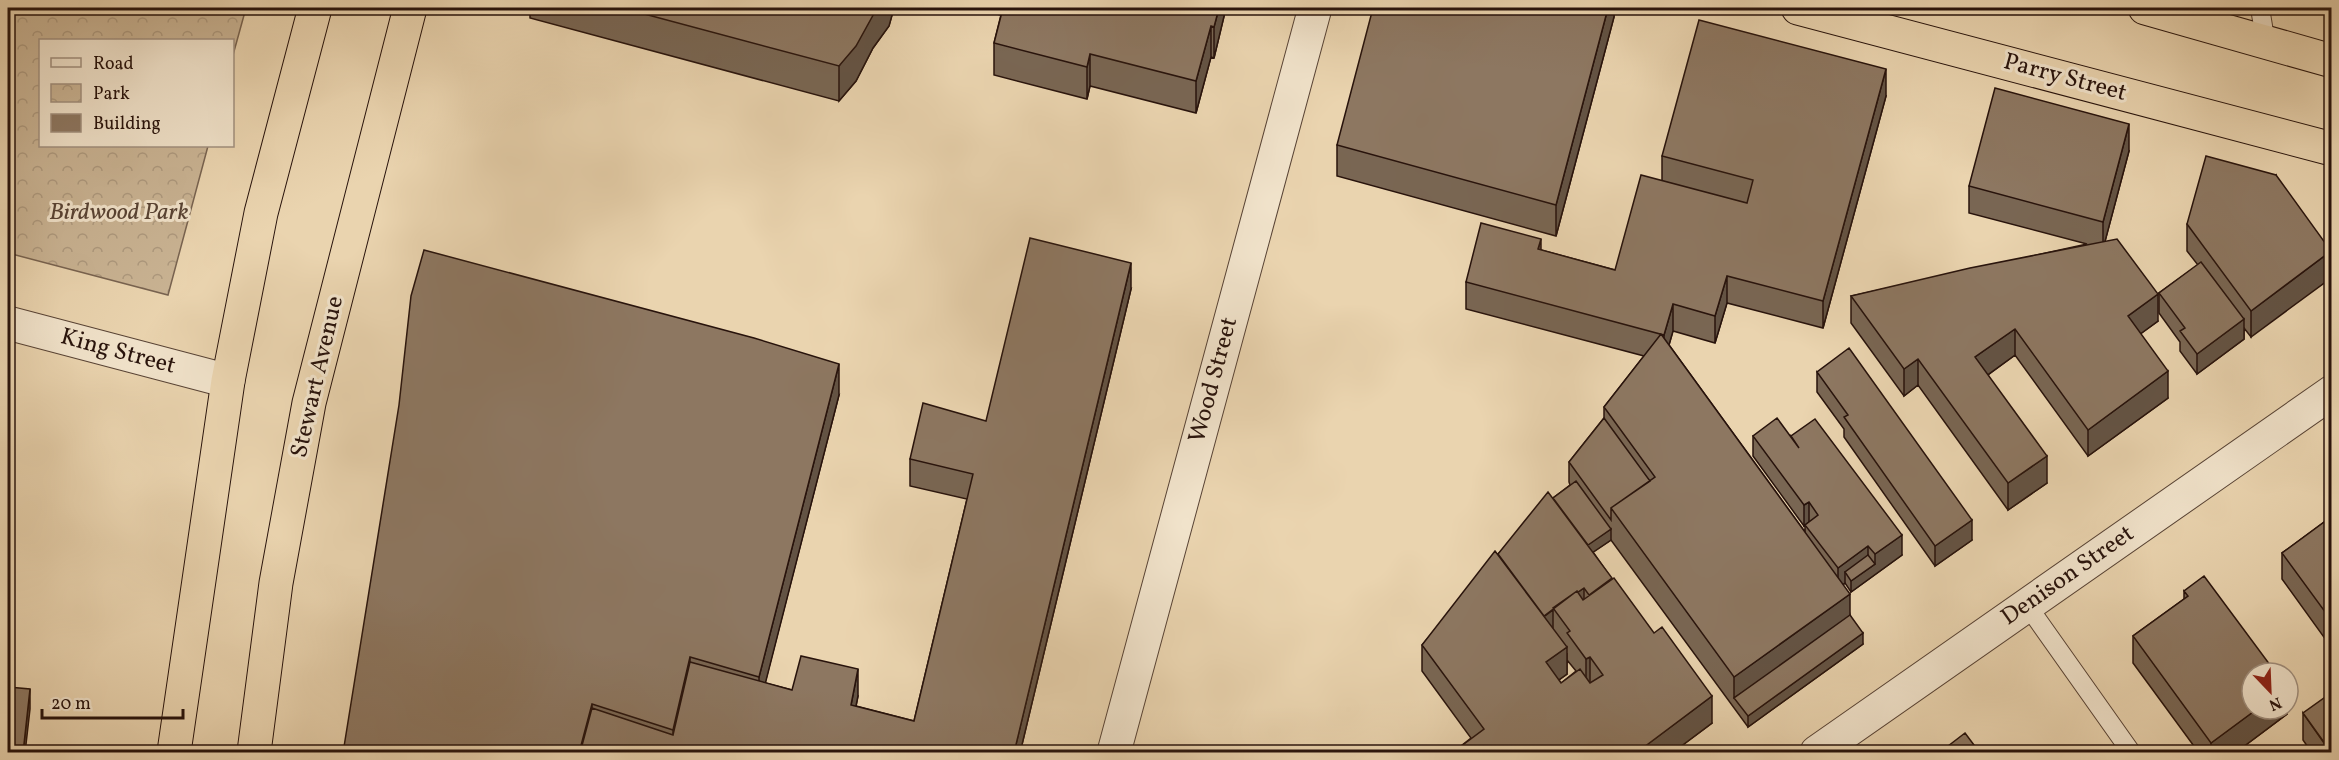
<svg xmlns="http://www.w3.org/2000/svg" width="2339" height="760" viewBox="0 0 2339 760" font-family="Vollkorn,serif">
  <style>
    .park { fill: url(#park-crowns); stroke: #786350; stroke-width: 1.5 }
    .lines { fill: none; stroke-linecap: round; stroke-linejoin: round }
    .service-casing { stroke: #584335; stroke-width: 20 }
    .minor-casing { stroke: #584335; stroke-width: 35 }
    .trunk-casing { stroke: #28130c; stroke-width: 35 }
    .service { stroke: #f1e3cb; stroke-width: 18 }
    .minor { stroke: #f1e3cb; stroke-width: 33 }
    .trunk { stroke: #ead4af; stroke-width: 33 }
    .wall { fill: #796653; stroke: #28130c; stroke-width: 1.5; fill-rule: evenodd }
    .shaded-wall { fill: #635344; stroke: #28130c; stroke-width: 1.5 }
    .building { fill: #8d7761; stroke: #28130c; stroke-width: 1.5 }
    .labels { text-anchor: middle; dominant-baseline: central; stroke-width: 6; stroke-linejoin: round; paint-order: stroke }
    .street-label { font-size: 24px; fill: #28130c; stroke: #f1e3cb }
    .park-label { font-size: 24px; font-style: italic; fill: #584334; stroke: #f1e3cb }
  </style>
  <defs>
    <pattern id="park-crowns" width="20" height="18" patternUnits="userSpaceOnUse" patternTransform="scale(1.5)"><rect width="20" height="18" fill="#c9b393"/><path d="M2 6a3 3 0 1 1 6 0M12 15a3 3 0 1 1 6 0" fill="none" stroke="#ad997e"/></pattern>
  </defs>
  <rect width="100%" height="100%" fill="#ead4af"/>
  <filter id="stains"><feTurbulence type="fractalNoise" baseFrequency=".00333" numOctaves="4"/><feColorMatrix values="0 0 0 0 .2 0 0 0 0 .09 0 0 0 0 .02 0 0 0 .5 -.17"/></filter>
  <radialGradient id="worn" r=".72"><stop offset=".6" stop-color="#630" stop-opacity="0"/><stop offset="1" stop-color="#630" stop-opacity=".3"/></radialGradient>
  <path class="park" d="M8,8H246L233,55L232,40H40V146H208L168,295L8,253Z"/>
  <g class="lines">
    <g class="service-casing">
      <path id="service" d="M2260,8L2266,44
        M2027,605L2131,752"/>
    </g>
    <g class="minor-casing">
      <path id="minor" d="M8,323L228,381
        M1114,752L1315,8
        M1817,752L2332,392"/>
    </g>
    <g class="trunk-casing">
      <path id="trunk" d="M1798,8L2332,149
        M2145,8L2332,61
        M174,752L228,381L261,213L315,8
        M254,752L276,583L309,403L410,8"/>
    </g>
    <use href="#service" class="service"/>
    <use href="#minor" class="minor"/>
    <use href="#trunk" class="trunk"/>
  </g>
  <path class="wall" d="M530,8H894L889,26L873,48L856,81L839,101L530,18Z
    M982,8H1226L1214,58L1211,57L1196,113L1090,86L1087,99L994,75V43L1001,15L982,11Z
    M1614,8V17L1556,236L1337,176V145Z
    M1886,96L1823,328L1727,303L1715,343L1673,331L1669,345L1805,532V525L1804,526L1753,456V436L1791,438V436L1902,555L1851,592L1845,583L1843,585L1850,615L1863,644L1748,727L1611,540L1593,552L1712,723L1672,753H1452L1471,738L1422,671V645L1498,554L1553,498L1570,485L1569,482V462L1604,418V407L1644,356L1466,309V282L1541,250L1615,270L1662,180V156ZM1567,653V660L1576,671L1561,683L1559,680L1567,674Z
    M2129,151L2105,241L2158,321L2140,334L2168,398L2088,456L2015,355L1988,375L2047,483L2008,510L1918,385L1904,396L1851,323V296L2087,244L1969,213V186Z
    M2276,175L2251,337L2244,328V339L2197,374L2180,351V342L2159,313V293L2198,265L2187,251V224Z
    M1131,289L1020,753H343L839,395L765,683L792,690L858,696L856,706L914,721L967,499L910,486V459L986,421Z
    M1817,372L1972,540L1935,566L1844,437V429L1817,392Z
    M2331,517V647L2282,579V553Z
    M2184,591L2287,709V714L2235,753H2199L2133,663V636L2184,599Z
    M2303,713L2331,753H2312L2303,740Z"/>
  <path class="shaded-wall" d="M877,8H894L889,26L873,48L856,81L839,101V66Z
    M1219,8H1226L1214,58V27Z
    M1608,8H1614V17L1556,236V205Z
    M1211,26V57L1196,113V81Z
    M1090,54V86L1087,99V67Z
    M1886,69V96L1823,328V301Z
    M2129,124V151L2103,249V222Z
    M1541,239V266L1538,249Z
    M2331,251V278L2251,337V311Z
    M1131,263V289L1020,753H1014Z
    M1727,276V303L1715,343V316Z
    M2158,294V321L2128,343V316Z
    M1673,304V331L1664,362V335Z
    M2244,319V339L2197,374V354Z
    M2015,329V355L1975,384V357Z
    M1918,359V385L1904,396V369Z
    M839,364V395L759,708V677Z
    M2168,371V398L2088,456V430Z
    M2047,456V483L2008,510V483Z
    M1809,502V522L1804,526V505Z
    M1972,520V540L1935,566V546Z
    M1611,529V540L1583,559V548Z
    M1902,535V555L1851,592V581L1875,564V554Z
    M1868,546V566L1845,572V583L1838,588V568Z
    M1584,588V608L1554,609Z
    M1850,594V626L1734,698V677Z
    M1553,610V630L1541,619Z
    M1863,633V644L1748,727V716Z
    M1567,647V674L1546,689V662Z
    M690,657V689L673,753V730Z
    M1590,657V683L1586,686V659Z
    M858,669V696L851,731V705Z
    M30,689V709L25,753H23Z
    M1712,696V723L1672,753H1636Z
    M592,704V735L588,753H579Z
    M2257,709H2287V714L2235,753H2211V743Z"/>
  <path class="building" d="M622,8H877L856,46L839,66Z
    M1003,8H1219L1214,27L1211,26L1196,81L1090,54L1087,67L994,43Z
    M1373,8H1608L1556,205L1337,145Z
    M1699,20L1886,69L1823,301L1727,276L1715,316L1673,304L1664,335L1466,282L1481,223L1541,239L1538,249L1615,270L1641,175L1747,203L1753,180L1662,156Z
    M1995,88L2129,124L2103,222L1969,186Z
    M2206,156L2276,175L2331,251L2251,311L2187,224Z
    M1030,238L1131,263L1014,753H580L592,708L673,735L690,662L792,690L801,656L858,669L851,705L914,721L973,474L910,459L923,403L986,421Z
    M2117,239L2158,294L2128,316L2168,371L2088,430L2015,329L1975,357L2047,456L2008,483L1918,359L1904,369L1851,296L1970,268Z
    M424,250L754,338L839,364L759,677L690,657L673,730L592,704L579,753H343L399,405L411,296Z
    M2201,262L2244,319L2197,354L2180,331L2185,328L2159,293Z
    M1661,334L1850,594L1734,677L1611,508L1655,477L1604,407Z
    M1849,348L1972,520L1935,546L1844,417L1848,415L1817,372Z
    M1604,418L1650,481L1611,508V520L1569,462Z
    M1777,418L1799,448L1791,436L1815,419L1902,535L1875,554L1868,546L1838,568L1805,525L1818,515L1809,502L1804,505L1753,436Z
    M1576,481L1611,529L1588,545L1553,498Z
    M1548,492L1612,578L1589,595L1584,588L1578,592L1577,591L1544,616L1498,554Z
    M2331,517V620L2282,553Z
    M1495,551L1567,647L1546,662L1561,683L1580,669L1590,683L1603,675L1590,657L1586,659L1567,633L1570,631L1553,608L1577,591L1583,600L1614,578L1654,633L1662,627L1712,696L1636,753H1452L1484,729L1422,645Z
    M1868,555L1875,564L1851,581L1845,572Z
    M2204,576L2276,673H2252V709H2257L2211,743L2133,636L2188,596L2184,591Z
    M1850,615L1863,633L1748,716L1734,698Z
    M8,687L30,689L23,753H8Z
    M2331,693V752L2303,713Z
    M1965,733L1980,753H1939Z"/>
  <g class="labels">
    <g class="street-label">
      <text transform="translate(2065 78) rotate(15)">Parry Street</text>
      <text transform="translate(118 352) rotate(15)">King Street</text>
      <text transform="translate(318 377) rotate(-77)">Stewart Avenue</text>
      <text transform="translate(1214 380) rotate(-75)">Wood Street</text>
      <text transform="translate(2068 576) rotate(-35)">Denison Street</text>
    </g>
    <g class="park-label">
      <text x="119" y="213">Birdwood Park</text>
    </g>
  </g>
  <rect width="2339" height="760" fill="none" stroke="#ead4af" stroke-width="30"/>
  <rect x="9" y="9" width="2321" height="742" fill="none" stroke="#28130c" stroke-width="3"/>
  <rect x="15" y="15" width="2309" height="730" fill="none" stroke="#28130c" stroke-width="1.5"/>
  <rect x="39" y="39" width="195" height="108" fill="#f1e3cb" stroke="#a1907f" stroke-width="1.5"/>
  <rect x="51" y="58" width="30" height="9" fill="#f1e3cb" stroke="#a1907f" stroke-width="1.5"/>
  <text x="93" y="69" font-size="18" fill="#28130c">Road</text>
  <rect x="51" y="84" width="30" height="18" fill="url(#park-crowns)" stroke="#a1907f" stroke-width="1.5"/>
  <text x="93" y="99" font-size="18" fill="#28130c">Park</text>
  <rect x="51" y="114" width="30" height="18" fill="#8d7761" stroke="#a1907f" stroke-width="1.5"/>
  <text x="93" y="129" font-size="18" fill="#28130c">Building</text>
  <g transform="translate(2270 691) rotate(157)"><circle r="28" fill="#f1e3cb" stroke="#a1907f" stroke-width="1.5"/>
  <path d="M0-4.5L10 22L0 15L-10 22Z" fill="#8f2418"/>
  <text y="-9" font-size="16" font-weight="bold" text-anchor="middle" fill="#28130c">N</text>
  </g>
  <path d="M42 709v9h141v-9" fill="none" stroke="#28130c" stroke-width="3"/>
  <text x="51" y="709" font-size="18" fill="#28130c" stroke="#f1e3cb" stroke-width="4.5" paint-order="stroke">20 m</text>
  <rect width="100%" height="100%" filter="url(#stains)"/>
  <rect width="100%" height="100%" fill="url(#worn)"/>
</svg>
